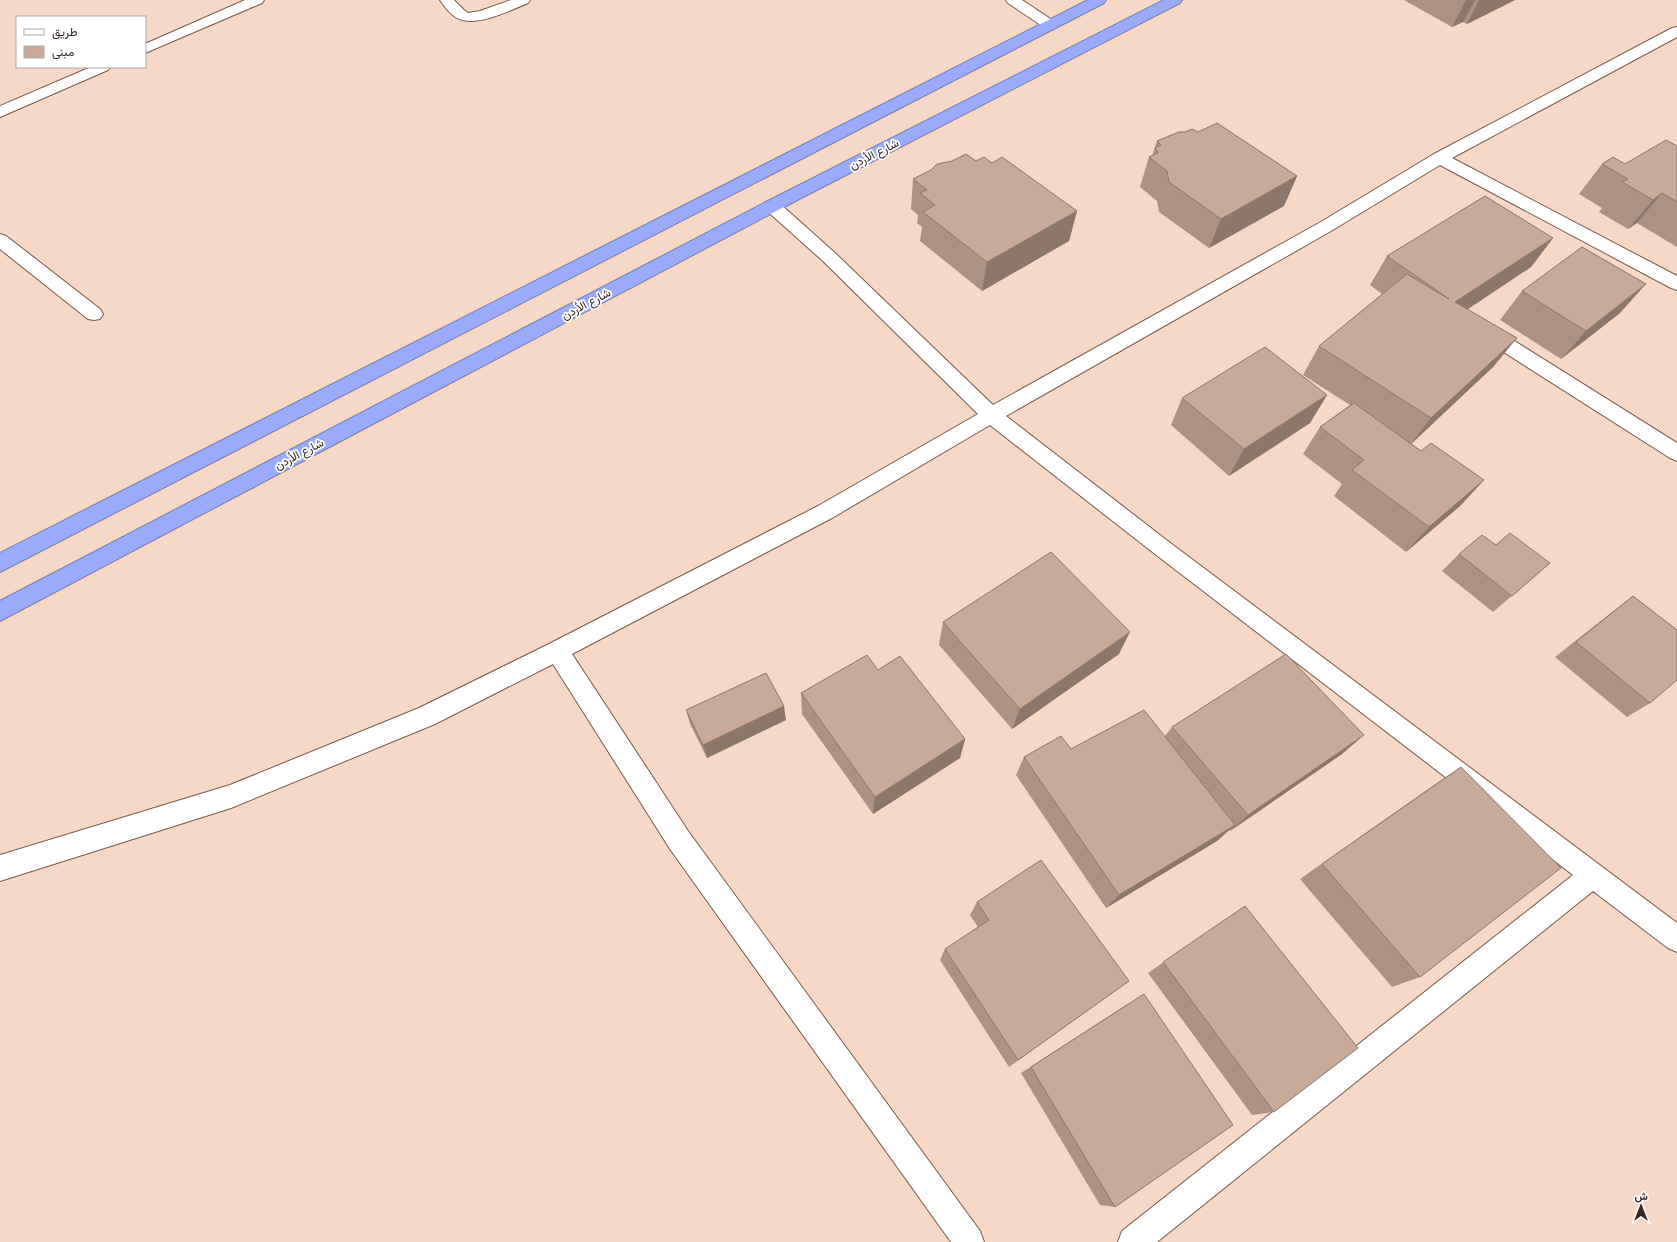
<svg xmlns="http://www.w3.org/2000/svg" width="1677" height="1242" viewBox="0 0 1677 1242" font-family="'Roboto Condensed',Vazirmatn,sans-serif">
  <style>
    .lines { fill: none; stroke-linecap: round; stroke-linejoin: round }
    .street-casing { stroke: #755a4a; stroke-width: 2 }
    .highway-casing { stroke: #777eb0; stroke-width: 2 }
    .street { fill: #fff; fill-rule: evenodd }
    .highway { fill: #9aabfc; fill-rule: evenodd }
    .wall { fill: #ad9284 }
    .shaded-wall { fill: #8d776b }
    .building { fill: #c9aa99; stroke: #8d776b }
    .labels { text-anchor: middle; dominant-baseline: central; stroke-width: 3.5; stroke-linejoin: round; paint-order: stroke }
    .street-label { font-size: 12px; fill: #352922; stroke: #fff }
  </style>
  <rect width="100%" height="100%" fill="#f7d7c5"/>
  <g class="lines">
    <g class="street-casing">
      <path id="street" d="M245,0H264L262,3L145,53V44Z
        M440,0H454L464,10L468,13L480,11L511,0H530L528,3C511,10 475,28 457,18C450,14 444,6 440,0Z
        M1006,0H1022L1055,22L1057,25L1055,28L1050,29L1045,28L1008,3Z
        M1677,27V37L1452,158L1677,276V290L1671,288L1440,165L1331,231L1006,416L1169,542L1677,923V952L1668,948L1593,891L1157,1242H1118L1122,1231L1573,875L1155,554L990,425L832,518L572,654L688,831L980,1231L984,1242H951L670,849L553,664L435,724L231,808L0,881V855L230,785L419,708L549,644L818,506L978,414L823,261L766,210L764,206L766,202L772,201L778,202L835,253L993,405L1319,223L1434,154L1672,28Z
        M91,67H110L108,70L0,117V106Z
        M0,234L6,236L100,309L103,314L100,319L94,320L88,319L0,249Z
        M1494,330L1500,332L1677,443V461L1670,458L1488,342L1485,337L1488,332Z"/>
    </g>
    <g class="highway-casing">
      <path id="highway" d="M1088,0H1106L1104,3L0,572V553Z
        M1164,0H1182L1180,3L778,210L0,621V601L766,202Z"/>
    </g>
    <use href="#street" class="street"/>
    <use href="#highway" class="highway"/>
  </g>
  <path class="wall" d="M1404,0H1515L1467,24L1463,22L1452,27Z
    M1185,132H1198L1297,176L1284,206L1209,248L1159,212L1157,201L1140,187L1149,157L1152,156L1157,141Z
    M1677,146V247L1637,223L1628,229L1599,212L1602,208L1579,194L1602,164H1625Z
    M976,161L992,163L1077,211L1069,241L982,291L920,241L922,227L917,223L918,215L911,209L913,179Z
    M1553,238L1531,267L1468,309L1494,366L1411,444L1421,451L1484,480L1460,506L1406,552L1334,496L1342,484L1303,454L1320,427L1350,405L1303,375L1319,346L1382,294L1370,285L1387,256Z
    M1522,291L1620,313L1561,359L1500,320Z
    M1327,395L1310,423L1229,476L1171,425L1182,398Z
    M1496,545L1550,563L1493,612L1442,571L1459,554Z
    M1633,596L1650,703L1627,717L1555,657L1612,612Z
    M943,622L1119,654L1012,729L939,645Z
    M878,670L965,739L960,758L873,814L802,714L801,693Z
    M686,710L786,720L707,758L690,724Z
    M1172,727L1342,754L1230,831L1229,830L1217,841L1106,908L1016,775L1024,757L1071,749L1165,736Z
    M1461,767L1420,977L1392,987L1300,879L1434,785Z
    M977,902L1129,981L1009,1067L940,960L945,949L978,927L970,915Z
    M1245,906L1274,1112L1252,1115L1148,973Z
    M1129,1003L1115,1207L1100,1205L1021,1073Z"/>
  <path class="shaded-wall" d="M1466,0H1475L1463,22L1452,27Z
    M1479,0H1515L1467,24Z
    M1297,176L1284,206L1209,248L1221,219Z
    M1662,193L1637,223L1628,229L1653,200Z
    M1077,211L1069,241L982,291L987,262Z
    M1553,238L1531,267L1435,331L1455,302Z
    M1646,284L1620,313L1561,359L1586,331Z
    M1517,338L1494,366L1410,445L1431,418Z
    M1327,395L1310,423L1229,476L1244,449Z
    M1484,480L1460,506L1406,552L1429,527Z
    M1130,632L1119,654L1012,729L1020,709Z
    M784,706L786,720L707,758L703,745Z
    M1364,735L1342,754L1230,831L1248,815Z
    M965,739L960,758L873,814L875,797Z
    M1235,825L1217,841L1106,908L1119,895Z"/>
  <path class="building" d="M1217,123L1297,176L1221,219L1169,182L1167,171L1149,157L1158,153L1155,148L1161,145L1157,141L1179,132H1185L1192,129L1198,132Z
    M1666,140L1677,146V202L1662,193L1653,200L1622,182L1628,179L1602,164L1613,157L1625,164Z
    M966,154L976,161L984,157L992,163L1002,157L1077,211L987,262L923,212L935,205L920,193L927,190L913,179L931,170L937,164L952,161Z
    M1485,196L1553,238L1455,302L1517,338L1431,418L1319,346L1407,274L1449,299L1387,256Z
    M1582,247L1646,284L1586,331L1522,291Z
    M1265,347L1327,395L1244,449L1182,398Z
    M1354,403L1421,451L1431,443L1484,480L1429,527L1352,470L1364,460L1320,427Z
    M1510,533L1550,563L1512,596L1459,554L1482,535L1496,545Z
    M1051,552L1130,632L1020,709L943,622Z
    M1633,596L1677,630V680L1650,703L1576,642Z
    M1286,654L1364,735L1248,815L1172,727Z
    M867,655L878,670L900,656L965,739L875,797L801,693Z
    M766,673L784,706L703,745L686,710Z
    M1144,710L1235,825L1119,895L1024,757L1061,736L1071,749Z
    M1461,767L1561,868L1420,977L1322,864Z
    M1041,860L1129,981L1018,1060L945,949L989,920L977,902Z
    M1245,906L1358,1048L1274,1112L1163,962Z
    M1144,994L1233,1125L1115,1207L1031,1067Z"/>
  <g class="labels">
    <g class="street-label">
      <text transform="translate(874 154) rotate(-27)">شارع الأردن</text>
      <text transform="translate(586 304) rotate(-28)">شارع الأردن</text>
      <text transform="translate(299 454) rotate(-28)">شارع الأردن</text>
    </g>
  </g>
  <rect x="16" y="16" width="130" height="52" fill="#ffffff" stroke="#aea9a7"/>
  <rect x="24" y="29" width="20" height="6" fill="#ffffff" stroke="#aea9a7"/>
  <text x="52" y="36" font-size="12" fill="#352922">طريق</text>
  <rect x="24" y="46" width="20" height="12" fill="#c9aa99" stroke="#aea9a7"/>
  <text x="52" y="56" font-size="12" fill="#352922">مبنى</text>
  <g transform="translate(1641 1206)" stroke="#ffffff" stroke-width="3" paint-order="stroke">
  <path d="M0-3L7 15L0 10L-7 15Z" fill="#352922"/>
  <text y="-6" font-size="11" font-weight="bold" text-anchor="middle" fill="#352922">ش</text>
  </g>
</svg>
